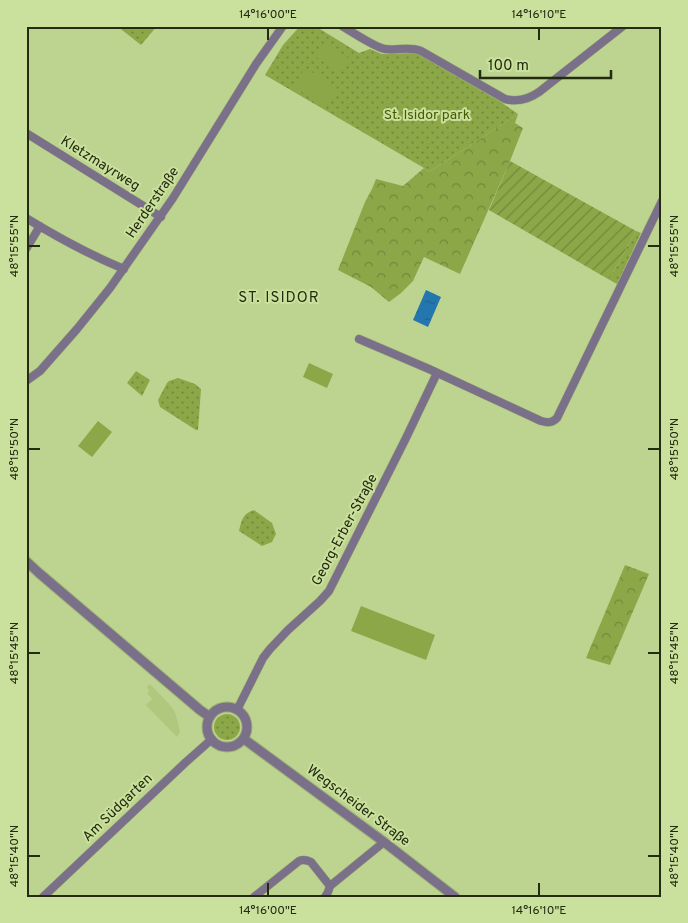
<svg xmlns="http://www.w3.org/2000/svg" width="688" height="923" viewBox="0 0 688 923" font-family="Overpass,sans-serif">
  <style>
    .built { fill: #b0c77e }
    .grass { fill: url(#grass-dots) }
    .forest { fill: url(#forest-crowns) }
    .garden { fill: url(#garden-furrows) }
    .pitch { fill: #8ca748 }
    .water { fill: url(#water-ripples) }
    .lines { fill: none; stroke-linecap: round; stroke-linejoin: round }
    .minor-casing { stroke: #9eb176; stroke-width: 9 }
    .tertiary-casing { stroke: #9eb176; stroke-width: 11 }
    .minor { stroke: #7a708a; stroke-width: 8 }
    .tertiary { stroke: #7a708a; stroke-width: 9 }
    .ticks { fill: none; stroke: #232b10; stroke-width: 2 }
    .labels { text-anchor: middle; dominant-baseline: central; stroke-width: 4; stroke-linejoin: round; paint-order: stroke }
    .park-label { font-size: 14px; fill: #465902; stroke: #cae09d }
    .street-label { font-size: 14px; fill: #232b10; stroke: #cae09d }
    .neighbourhood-label { font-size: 15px; letter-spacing: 1px; fill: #232b10; stroke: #cae09d }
    .neatline { fill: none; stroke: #232b10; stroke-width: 2 }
    .ticks-label { font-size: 12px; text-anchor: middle; fill: #232b10 }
  </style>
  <defs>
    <pattern id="grass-dots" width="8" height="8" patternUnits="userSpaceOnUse" patternTransform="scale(1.25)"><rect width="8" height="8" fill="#8ca748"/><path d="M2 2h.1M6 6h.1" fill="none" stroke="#72883b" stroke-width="1.8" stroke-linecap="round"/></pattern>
    <pattern id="forest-crowns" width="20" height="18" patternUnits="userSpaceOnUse" patternTransform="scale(1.25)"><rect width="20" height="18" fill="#8ca748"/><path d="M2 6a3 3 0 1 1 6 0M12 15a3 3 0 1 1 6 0" fill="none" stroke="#72883b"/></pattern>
    <pattern id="garden-furrows" width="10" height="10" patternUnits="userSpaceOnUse" patternTransform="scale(1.25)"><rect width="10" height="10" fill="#8ca748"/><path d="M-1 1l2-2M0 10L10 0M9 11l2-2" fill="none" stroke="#72883b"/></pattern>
    <pattern id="water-ripples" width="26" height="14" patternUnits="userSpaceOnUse" patternTransform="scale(1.25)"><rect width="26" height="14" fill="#2377ae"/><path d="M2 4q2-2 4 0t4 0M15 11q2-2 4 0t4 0" fill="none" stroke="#1e628c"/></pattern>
  </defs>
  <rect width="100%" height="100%" fill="#bdd390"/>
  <path class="built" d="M150,684L169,704L174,710L177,719L180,732L177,737L146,705L152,699L147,693L149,692L147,687Z"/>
  <path class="grass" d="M117,26H157L141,45Z
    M300,26H315L359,53L370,49L382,54L411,53L418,54L498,100L518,114L429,172L424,168L265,75L283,45Z
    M636,231L641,233L617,284L608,279L610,278Z
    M136,371L150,380L142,396L127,383Z
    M178,378L195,384L201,389L198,430H196L160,407L158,400L167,383L169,381Z
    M254,510L272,523L276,534L272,542L262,546L239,531C242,520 242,514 254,510Z
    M214 727a13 13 0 1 1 26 0a13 13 0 1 1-26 0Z"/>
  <path class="forest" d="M518,114L515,123L523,128L510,161L460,274L424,257L413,281L401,293L389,302L371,287L338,270L365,202L372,189L376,179L403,186L424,168L429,172Z
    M625,565L649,574L610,665L586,658Z"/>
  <path class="garden" d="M510,161L636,231L610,278L608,279L489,210Z"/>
  <path class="pitch" d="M325,44L349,58L340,73L316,57Z
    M305,68L337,87L326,106L293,87Z
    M309,363L333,374L327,388L303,377Z
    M98,421L112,432L92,457L78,446Z
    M361,606L435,635L426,660L351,631Z"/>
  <path class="water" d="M426,290L441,297L428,327L413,320Z"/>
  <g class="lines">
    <g class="minor-casing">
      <path id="minor" d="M342,26C352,32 376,48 385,49C398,51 408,46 421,51L505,99C517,102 529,99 539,92L623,26
        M26,133L161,217
        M26,218C57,237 90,255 124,269
        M26,249L40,226
        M359,339L429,369L541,421C548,423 552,423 557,418L662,201
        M26,381L40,371L77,329L110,288L173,198L256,64L283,26
        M237,710L263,658L270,649L288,630L320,601L329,591L406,438L437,373
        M43,897L186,762L212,739
        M254,897L299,861C303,859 307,860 311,862L330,886
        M325,897L328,892L330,886L384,842"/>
    </g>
    <g class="tertiary-casing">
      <path id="tertiary" d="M26,561L39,573L200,710L210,717
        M207 727a20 20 0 1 1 40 0a20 20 0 1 1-40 0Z
        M244,739L384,842L455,897"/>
    </g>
    <use href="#minor" class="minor"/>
    <use href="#tertiary" class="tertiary"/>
  </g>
  <path class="ticks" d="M268,28V40M539,28V40M28,246H40M648,246H660M28,449H40M648,449H660M28,653H40M648,653H660M28,856H40M648,856H660M268,883V896M539,883V896"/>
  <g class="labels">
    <g class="park-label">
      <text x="427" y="115">St. Isidor park</text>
    </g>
    <g class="street-label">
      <text transform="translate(100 164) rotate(32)">Kletzmayrweg</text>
      <text transform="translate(153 203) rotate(-56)">Herderstraße</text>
      <text transform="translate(345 530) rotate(-62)">Georg-Erber-Straße</text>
      <text transform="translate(358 806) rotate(37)">Wegscheider Straße</text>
      <text transform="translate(118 808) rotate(-44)">Am Südgarten</text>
    </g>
    <g class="neighbourhood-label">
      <text x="279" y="298">ST. ISIDOR</text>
    </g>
  </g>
  <rect width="688" height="923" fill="none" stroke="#cae09d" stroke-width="55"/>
  <path d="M480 70v8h131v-8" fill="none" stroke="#232b10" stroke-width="2.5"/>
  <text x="488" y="70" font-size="15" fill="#232b10" stroke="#cae09d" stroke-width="4" paint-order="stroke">100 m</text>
  <rect x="28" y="28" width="632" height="868" class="neatline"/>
  <g class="ticks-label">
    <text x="268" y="18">14°16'00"E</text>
    <text x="539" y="18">14°16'10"E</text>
    <text transform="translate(14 246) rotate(-90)" y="4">48°15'55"N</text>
    <text transform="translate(674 246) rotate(-90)" y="4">48°15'55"N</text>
    <text transform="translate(14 449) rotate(-90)" y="4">48°15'50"N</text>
    <text transform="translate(674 449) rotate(-90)" y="4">48°15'50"N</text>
    <text transform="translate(14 653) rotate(-90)" y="4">48°15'45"N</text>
    <text transform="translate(674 653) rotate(-90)" y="4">48°15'45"N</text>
    <text transform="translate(14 856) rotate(-90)" y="4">48°15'40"N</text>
    <text transform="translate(674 856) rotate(-90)" y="4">48°15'40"N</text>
    <text x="268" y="914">14°16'00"E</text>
    <text x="539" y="914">14°16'10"E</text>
  </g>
</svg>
